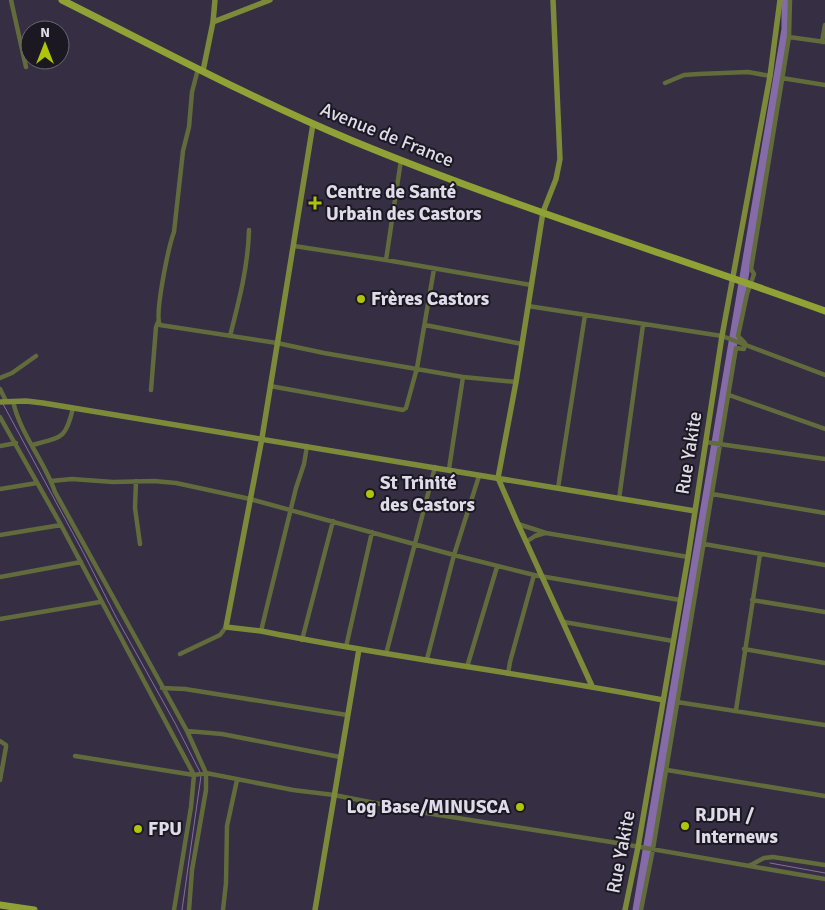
<svg xmlns="http://www.w3.org/2000/svg" width="825" height="910" viewBox="0 0 825 910" font-family="Signika,sans-serif">
  <style>
    .lines { fill: none; stroke-linecap: round; stroke-linejoin: round }
    .stream { stroke: #856ca9; stroke-width: 1 }
    .river { stroke: #856ca9; stroke-width: 9 }
    .street { stroke: #626b3b; stroke-width: 4.5 }
    .secondary { stroke: #7c8a3a; stroke-width: 5.5 }
    .primary { stroke: #90a236; stroke-width: 7 }
    .poi-dot { fill: #aec509; stroke: #1c1822; stroke-width: 2 }
    .labels { text-anchor: middle; dominant-baseline: central; stroke-width: 4; stroke-linejoin: round; paint-order: stroke }
    .street-label { font-size: 19px; fill: #e0dbe9; stroke: #1c1822 }
    .poi-label { font-size: 19px; font-weight: bold; fill: #e0dbe9; stroke: #1c1822; text-anchor: start }
  </style>
  <rect width="100%" height="100%" fill="#362e42"/>
  <g class="lines">
    <path class="stream" d="M3,404L84,554L116,617L175,723L200,772
      M770,863L825,873
      M182,910L201,776"/>
    <path class="river" d="M637,910L786,29V0"/>
    <path class="street" d="M11,0L26,67
      M789,37L825,42
      M822,42L825,25
      M198,69L192,92L189,127L183,151L174,232C169,245 154,315 160,325L277,343L324,353L463,377L516,382
      M782,78L825,85
      M665,83L684,75L698,74L748,72L770,76
      M294,246L386,260L531,285
      M386,260L401,160
      M528,306L722,336L825,375
      M425,325L522,344
      M230,336C239,301 248,267 249,230
      M0,378L12,373L36,356
      M270,386L403,410L406,408L417,368L434,269
      M0,389L6,401
      M151,390L156,327L158,322
      M729,395L825,429
      M13,401C20,434 44,460 55,492L187,731L206,773V790L192,870L189,910
      M0,417L61,525L194,775L191,807L174,910
      M705,442L825,459
      M32,445C62,437 66,439 73,408
      M0,446L16,443
      M449,469L463,377
      M51,481L72,479L113,482L154,481L176,483L250,499L454,555L534,575L680,600
      M136,481L135,508L140,544
      M558,488L585,315
      M0,489L37,483
      M712,494L825,513
      M619,499L643,325
      M518,524L546,533L688,557
      M0,535L61,525
      M526,542L535,536L545,533
      M704,544L825,565
      M0,577L81,562
      M752,600L825,612
      M0,619L100,602
      M564,622L673,641
      M261,631L296,488L304,464L307,446
      M302,640L333,521
      M346,647L372,532
      M744,649L825,663
      M180,654L220,635L226,627
      M386,654L435,467
      M427,659L454,555L479,476
      M467,667L497,567
      M508,674L510,662L534,575
      M162,688L185,689L347,715
      M677,702L825,725
      M736,710L760,554
      M187,731L222,734L340,757
      M0,741L6,745V747L0,780
      M75,756L194,775L206,773L293,790L334,795L426,813L611,842L825,879
      M667,770L825,796
      M749,866L764,858L773,857L825,865
      M223,910L226,883L227,826L237,780
      M641,910L653,849L736,348L744,349L745,343L738,336L747,294L754,274L751,269L789,37L790,0"/>
    <path class="secondary" d="M553,0L560,159L556,179L543,212L516,382L498,478L518,524L592,686
      M213,22L270,0
      M203,71L213,22L215,0
      M313,124L262,438L226,627L261,631C394,658 530,674 663,700
      M0,402L26,401L43,403L695,511
      M315,910L359,649
      M625,910L638,847L688,557L722,336L770,76L780,0"/>
    <path class="primary" d="M62,0C158,48 254,100 353,141C508,205 668,254 825,311
      M0,905L34,910"/>
  </g>
  <g class="poi-dot">
    <path d="M312.5 195.5h5v5h5v5h-5v5h-5v-5h-5v-5h5z"/>
    <circle cx="361" cy="299" r="5"/>
    <circle cx="370" cy="494" r="5"/>
    <circle cx="520" cy="807" r="5"/>
    <circle cx="685" cy="826" r="5"/>
    <circle cx="138" cy="829" r="5"/>
  </g>
  <g class="labels">
    <g class="street-label">
      <text transform="translate(387 135) rotate(22)">Avenue de France</text>
      <text transform="translate(689 453) rotate(-81)">Rue Yakite</text>
      <text transform="translate(621 852) rotate(-79)">Rue Yakite</text>
    </g>
    <g class="poi-label">
      <text x="326" y="192">Centre de Santé<tspan x="326" dy="22">Urbain des Castors</tspan></text>
      <text x="371" y="299">Frères Castors</text>
      <text x="380" y="483">St Trinité<tspan x="380" dy="22">des Castors</tspan></text>
      <text x="510" y="807" text-anchor="end">Log Base/MINUSCA</text>
      <text x="695" y="815">RJDH /<tspan x="695" dy="22">Internews</tspan></text>
      <text x="148" y="829">FPU</text>
    </g>
  </g>
  <g transform="translate(45 45)"><circle r="24" fill="#1c1822" stroke="#6a6672"/>
  <path d="M0-4L9 19L0 12L-9 19Z" fill="#aec509"/>
  <text y="-8" font-size="14" font-weight="bold" text-anchor="middle" fill="#e0dbe9">N</text>
  </g>
</svg>
